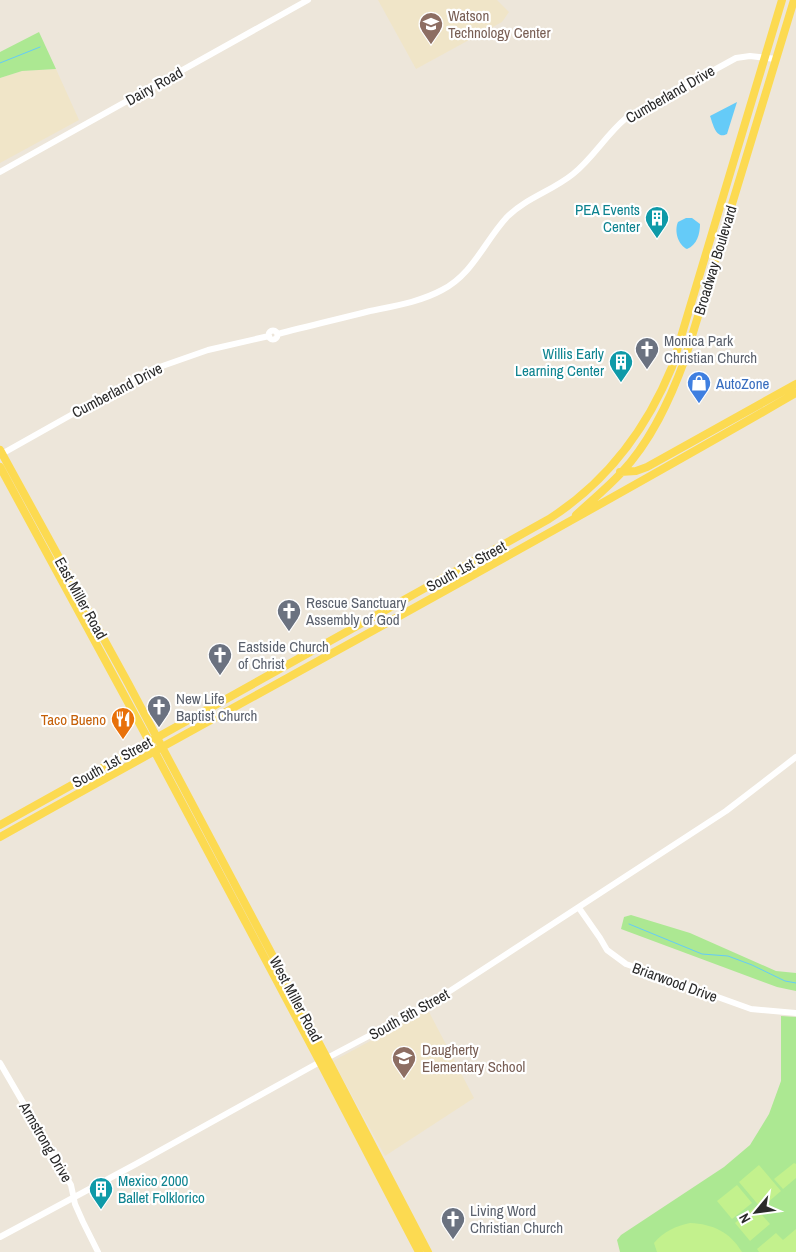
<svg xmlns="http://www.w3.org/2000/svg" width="796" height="1252" viewBox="0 0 796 1252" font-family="'Archivo Narrow',sans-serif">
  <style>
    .education { fill: #f0e5c8 }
    .green { fill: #ace892 }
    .pitch { fill: #c3f18d }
    .water { fill: #65cbf8 }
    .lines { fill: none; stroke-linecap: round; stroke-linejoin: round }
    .stream { stroke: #65cbf8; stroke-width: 1 }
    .minor { stroke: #fff; stroke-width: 6 }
    .major { stroke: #fcda51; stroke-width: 8 }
    .labels { text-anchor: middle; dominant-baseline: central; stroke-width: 4.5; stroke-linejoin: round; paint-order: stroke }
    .education-label { font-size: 15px; fill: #785e54; stroke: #fff; text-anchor: start }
    .street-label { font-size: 15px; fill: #2a2a2a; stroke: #fff }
    .culture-label { font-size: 15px; fill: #0d838f; stroke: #fff; text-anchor: end }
    .worship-label { font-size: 15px; fill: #5b616d; stroke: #fff; text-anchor: start }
    .shop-label { font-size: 15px; fill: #366cbe; stroke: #fff; text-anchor: start }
    .food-label { font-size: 15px; fill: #c56008; stroke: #fff; text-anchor: end }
  </style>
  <rect width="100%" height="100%" fill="#ede6da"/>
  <path class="education" d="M378,0H497L509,12L502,22L416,69Z
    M56,69L79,120L0,163V78L22,71Z
    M428,1010L474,1098L385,1156L333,1061Z"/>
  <path class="green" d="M39,32L56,69L22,71L0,78V52Z
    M631,915L690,933L776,971L796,973V991L777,987L621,929L624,917Z
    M781,1016L796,1017V1252H620L617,1240L621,1235L724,1167L750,1145L769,1114L781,1081Z"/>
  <path class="pitch" d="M794,1163L796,1164V1178L783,1189L774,1179Z
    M759,1165L781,1191L761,1208L739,1182Z
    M737,1185L752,1203L732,1219L717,1201Z
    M755,1207L770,1224L750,1241L735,1223Z
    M690,1223C713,1224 730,1232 742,1252H657L654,1243C664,1231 676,1226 690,1223Z
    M796,1229V1252H759L757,1249L776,1233L783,1240Z"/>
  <path class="water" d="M737,102L727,134C716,140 713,124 710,116Z
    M686,218H692L700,224C700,234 697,245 687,249C678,245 674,231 678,222Z"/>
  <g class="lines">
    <path class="stream" d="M0,63L40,47
      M629,924L702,954L728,956L752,965L785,981L796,983"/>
    <path class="minor" d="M0,172L308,0
      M268.5 335a4.5 4.5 0 1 1 9 0a4.5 4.5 0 1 1-9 0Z
      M278,334C308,326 339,319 370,311C394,306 420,302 442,290C473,274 484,242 507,217C526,198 552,191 573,174C593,158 606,135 625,119L736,58L750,56L776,59
      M0,455L151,370L208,350L269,336
      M579,908L600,938L607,950L626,964L751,1009L796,1013
      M0,1063L71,1185L75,1204L83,1222L98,1252
      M0,1237L136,1164L327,1058L433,1002L726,811L796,757"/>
    <path class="major" d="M0,450L128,683L327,1058L428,1252
      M0,467L149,741L320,1062L419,1252
      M620,472L636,471L647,467L796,384
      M576,515C591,501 607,488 621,473C651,441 670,400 685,359L794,0
      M0,825L549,519C607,482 646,430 672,367L782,0
      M0,837C265,689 533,545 796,393"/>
  </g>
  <defs>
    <g id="school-pin" transform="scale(1.25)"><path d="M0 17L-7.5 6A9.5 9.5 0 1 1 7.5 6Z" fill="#8d6e63" stroke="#fff"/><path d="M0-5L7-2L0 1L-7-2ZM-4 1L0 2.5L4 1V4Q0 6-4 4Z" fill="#fff"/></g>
    <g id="building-pin" transform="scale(1.25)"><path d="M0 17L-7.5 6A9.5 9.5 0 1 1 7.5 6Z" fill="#0f9aa8" stroke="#fff"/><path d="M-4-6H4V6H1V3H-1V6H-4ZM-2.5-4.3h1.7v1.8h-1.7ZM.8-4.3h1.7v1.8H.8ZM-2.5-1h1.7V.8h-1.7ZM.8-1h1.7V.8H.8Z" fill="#fff"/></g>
    <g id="church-pin" transform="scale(1.25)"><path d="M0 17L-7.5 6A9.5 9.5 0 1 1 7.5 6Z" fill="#6b7280" stroke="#fff"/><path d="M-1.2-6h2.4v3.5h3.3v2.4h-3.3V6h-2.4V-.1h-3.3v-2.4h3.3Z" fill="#fff"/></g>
    <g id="shop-pin" transform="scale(1.25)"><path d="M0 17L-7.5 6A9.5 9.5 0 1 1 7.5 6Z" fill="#3f7fe0" stroke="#fff"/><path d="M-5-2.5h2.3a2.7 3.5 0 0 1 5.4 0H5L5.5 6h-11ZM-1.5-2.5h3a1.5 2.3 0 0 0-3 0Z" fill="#fff"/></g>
    <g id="restaurant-pin" transform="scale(1.25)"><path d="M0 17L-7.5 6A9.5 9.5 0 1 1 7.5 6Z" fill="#e8710a" stroke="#fff"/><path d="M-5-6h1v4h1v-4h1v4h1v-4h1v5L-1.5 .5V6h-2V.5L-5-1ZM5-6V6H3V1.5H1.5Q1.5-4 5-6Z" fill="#fff"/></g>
  </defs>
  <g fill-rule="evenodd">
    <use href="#school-pin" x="431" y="24"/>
    <use href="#building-pin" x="657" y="218"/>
    <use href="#church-pin" x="647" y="349"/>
    <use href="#building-pin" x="621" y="362"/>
    <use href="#shop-pin" x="699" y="383"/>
    <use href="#church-pin" x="289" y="611"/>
    <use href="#church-pin" x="220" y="655"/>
    <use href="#church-pin" x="159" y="707"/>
    <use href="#restaurant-pin" x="123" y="719"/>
    <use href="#school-pin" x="404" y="1058"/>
    <use href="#building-pin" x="101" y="1189"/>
    <use href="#church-pin" x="453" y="1219"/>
  </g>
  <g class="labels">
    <g class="education-label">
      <text x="448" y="15">Watson<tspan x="448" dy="17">Technology Center</tspan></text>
      <text x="422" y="1049">Daugherty<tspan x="422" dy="17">Elementary School</tspan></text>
    </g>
    <g class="street-label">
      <text transform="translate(154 86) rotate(-29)">Dairy Road</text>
      <text transform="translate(670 94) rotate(-30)">Cumberland Drive</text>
      <text transform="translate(715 260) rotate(-73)">Broadway Boulevard</text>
      <text transform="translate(117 390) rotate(-28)">Cumberland Drive</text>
      <text transform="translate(466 566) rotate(-29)">South 1st Street</text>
      <text transform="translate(81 598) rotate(61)">East Miller Road</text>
      <text transform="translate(112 762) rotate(-29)">South 1st Street</text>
      <text transform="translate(675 982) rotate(20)">Briarwood Drive</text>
      <text transform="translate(296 999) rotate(62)">West Miller Road</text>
      <text transform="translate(409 1014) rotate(-29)">South 5th Street</text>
      <text transform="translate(46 1142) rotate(60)">Armstrong Drive</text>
    </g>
    <g class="culture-label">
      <text x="640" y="209">PEA Events<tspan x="640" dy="17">Center</tspan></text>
      <text x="604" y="353">Willis Early<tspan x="604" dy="17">Learning Center</tspan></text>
      <text x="118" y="1180" text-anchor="start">Mexico 2000<tspan x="118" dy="17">Ballet Folklorico</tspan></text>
    </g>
    <g class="worship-label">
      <text x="664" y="340">Monica Park<tspan x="664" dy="17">Christian Church</tspan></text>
      <text x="306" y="602">Rescue Sanctuary<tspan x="306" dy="17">Assembly of God</tspan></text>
      <text x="238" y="646">Eastside Church<tspan x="238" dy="17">of Christ</tspan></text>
      <text x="176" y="698">New Life<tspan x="176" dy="17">Baptist Church</tspan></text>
      <text x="470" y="1210">Living Word<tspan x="470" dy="17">Christian Church</tspan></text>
    </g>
    <g class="shop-label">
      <text x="716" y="383">AutoZone</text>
    </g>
    <g class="food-label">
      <text x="106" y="719">Taco Bueno</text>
    </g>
  </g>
  <g transform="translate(756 1212) rotate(241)" stroke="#ffffff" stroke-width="4" paint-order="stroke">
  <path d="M0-4L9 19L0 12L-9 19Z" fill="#2a2a2a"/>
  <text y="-8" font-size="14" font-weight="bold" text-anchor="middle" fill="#2a2a2a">N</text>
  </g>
</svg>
